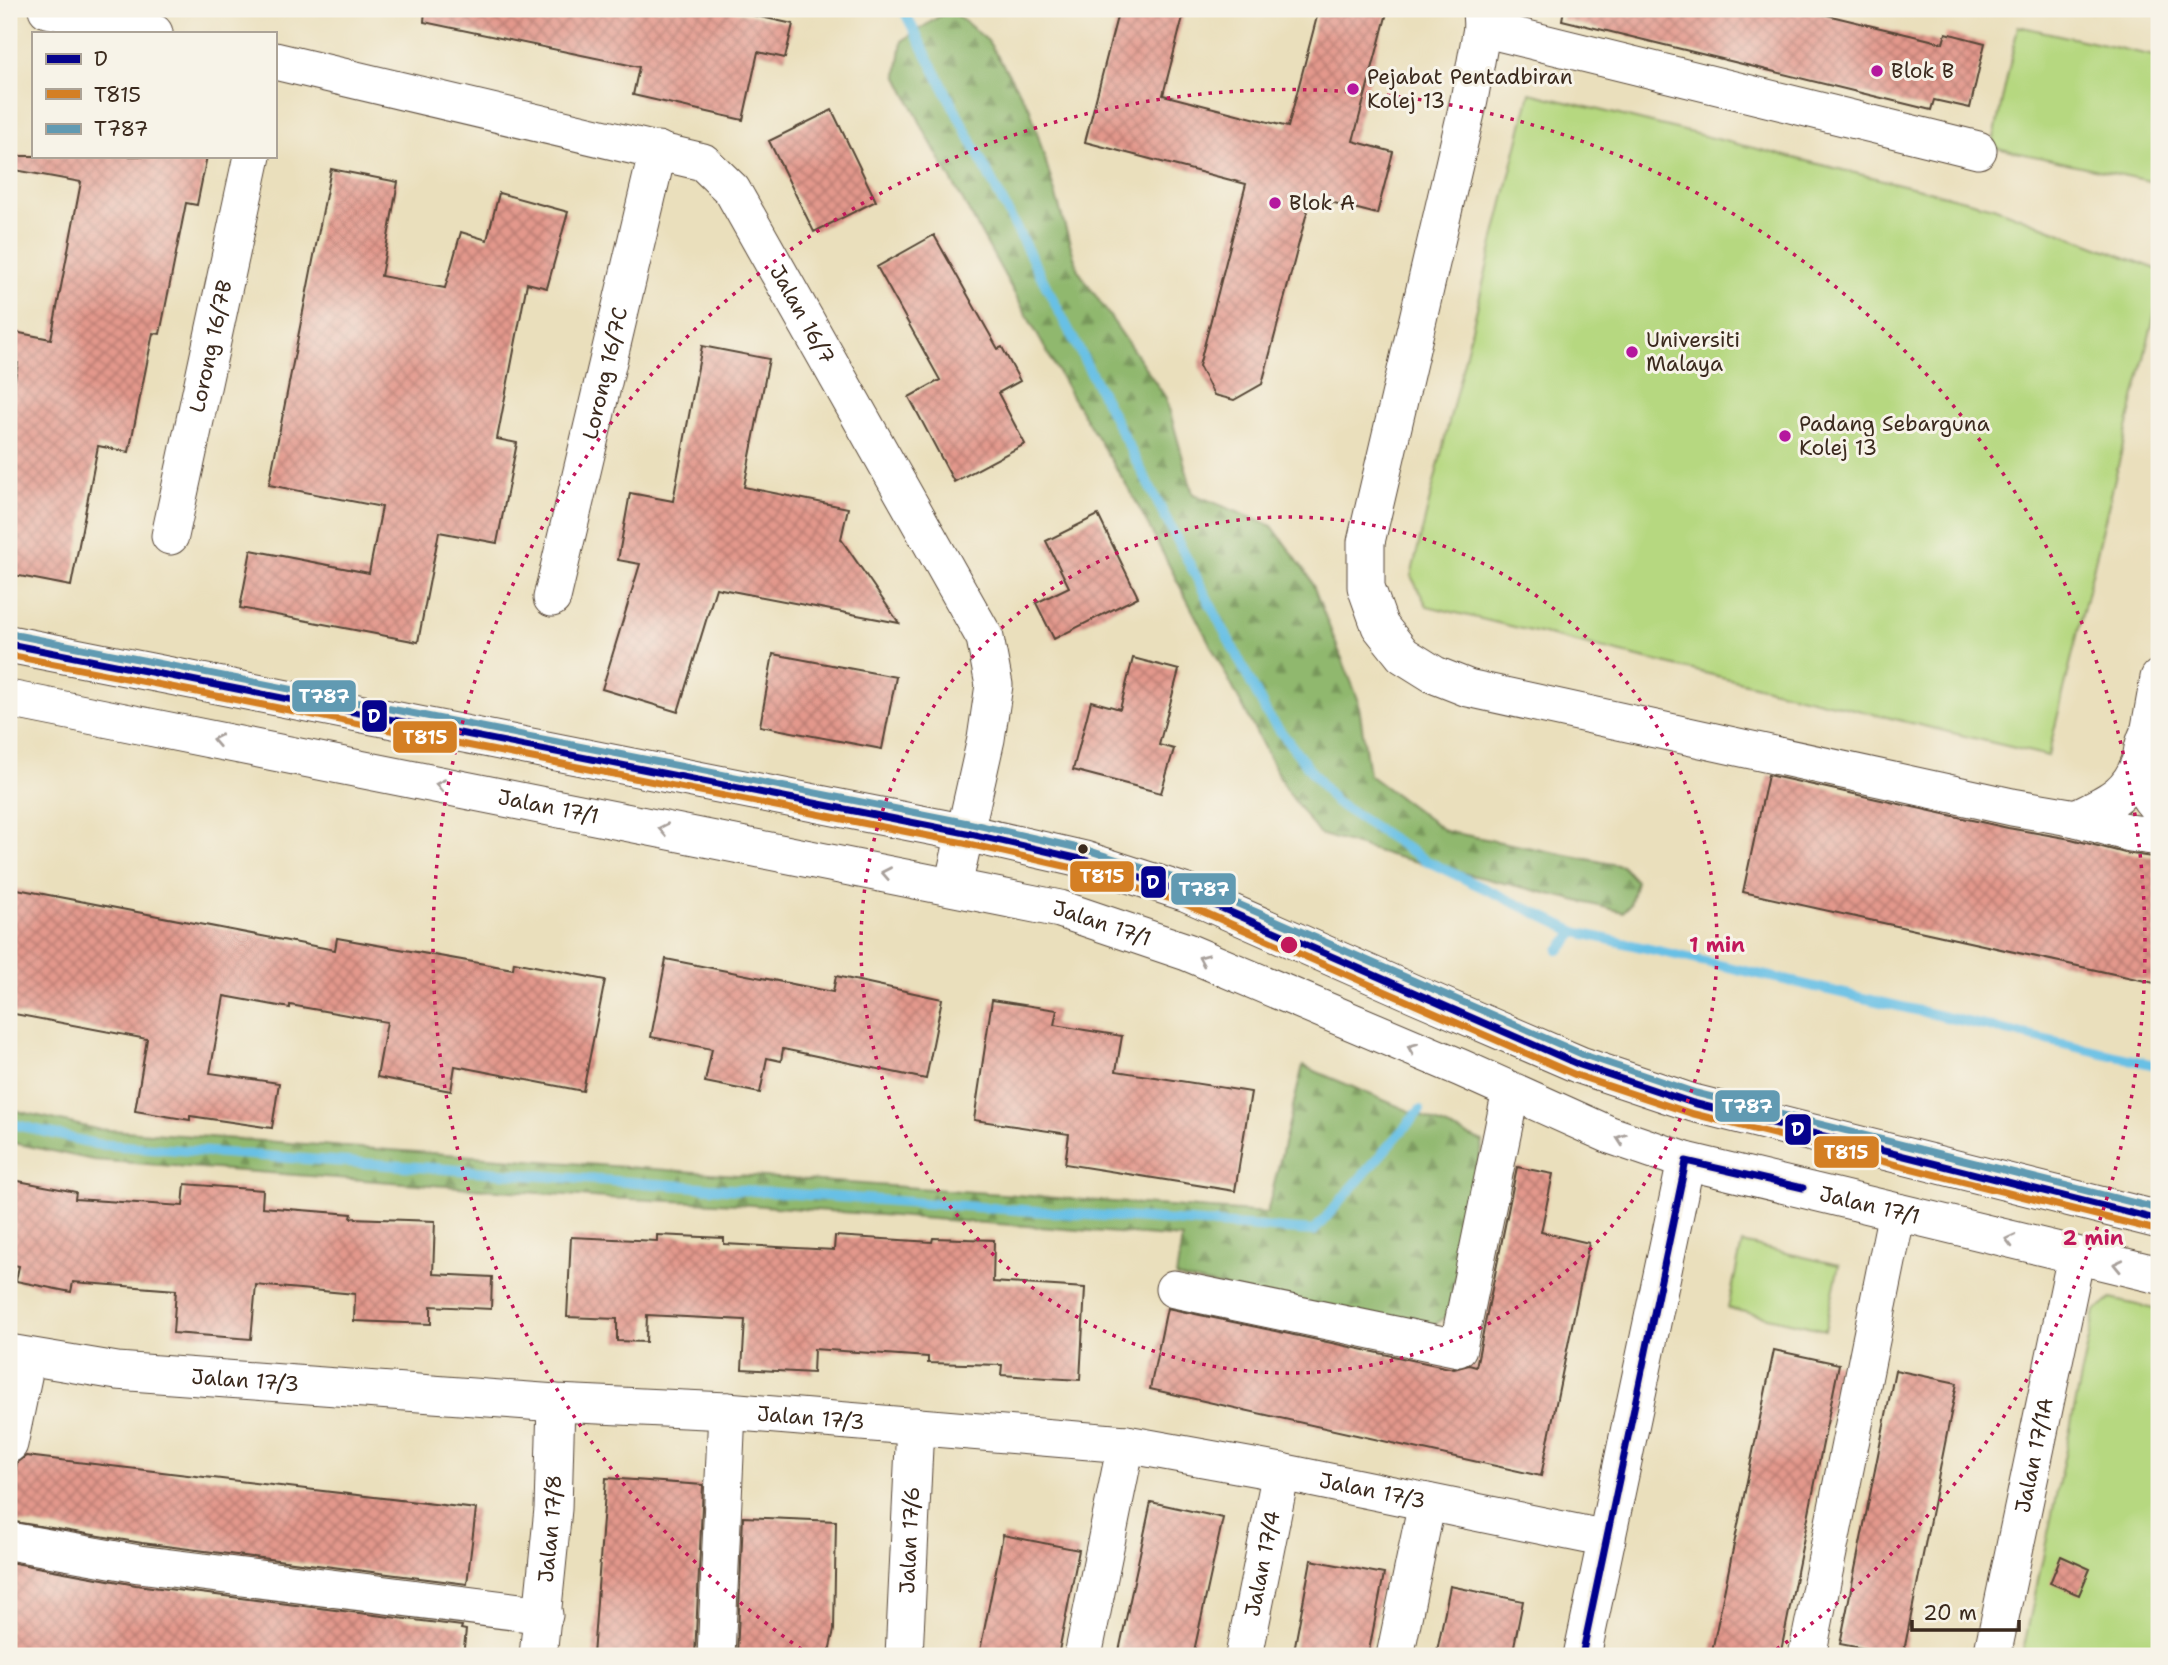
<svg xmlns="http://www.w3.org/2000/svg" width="2168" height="1665" viewBox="0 0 2168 1665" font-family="'Shantell Sans',sans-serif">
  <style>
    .green { fill: #b6d880; stroke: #78814f; stroke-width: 2 }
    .forest { fill: url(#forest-firs); stroke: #667146; stroke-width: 2 }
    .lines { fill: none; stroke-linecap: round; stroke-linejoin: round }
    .stream { stroke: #67c0e5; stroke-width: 10 }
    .building { fill: url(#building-cross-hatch) }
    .minor-casing { stroke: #554536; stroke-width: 39 }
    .minor { stroke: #fff; stroke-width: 37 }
    .bus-1-casing { stroke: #f7f3e8; stroke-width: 12 }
    .bus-2-casing { stroke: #f7f3e8; stroke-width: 12 }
    .bus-3-casing { stroke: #f7f3e8; stroke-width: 12 }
    .bus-1 { stroke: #06038d; stroke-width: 7 }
    .bus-2 { stroke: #d47f24; stroke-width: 7 }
    .bus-3 { stroke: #619ab2; stroke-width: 7 }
    .oneway { stroke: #a79f9a }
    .ring { fill: none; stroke: #c2185b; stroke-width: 3.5; stroke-dasharray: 3.5 7 }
    .poi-dot { fill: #b5179e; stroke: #f7f3e8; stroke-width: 2.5 }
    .bus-dot { fill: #3b2a1e; stroke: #f7f3e8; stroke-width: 2.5 }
    .labels { text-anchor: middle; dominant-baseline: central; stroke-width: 6; stroke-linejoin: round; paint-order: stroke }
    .poi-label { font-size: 21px; fill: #3b2a1e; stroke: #f7f3e8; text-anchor: start }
    .street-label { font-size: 21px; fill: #3b2a1e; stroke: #f7f3e8 }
    .centre { fill: #c2185b; stroke: #f7f3e8; stroke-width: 3.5 }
    .ring-label { font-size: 21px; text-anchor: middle; font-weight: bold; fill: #c2185b; stroke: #f7f3e8; stroke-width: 6; stroke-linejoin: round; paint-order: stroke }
    .line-badge { stroke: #f7f3e8; stroke-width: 2.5 }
    .badge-label { font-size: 19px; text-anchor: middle; font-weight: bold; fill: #fff }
  </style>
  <defs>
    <pattern id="forest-firs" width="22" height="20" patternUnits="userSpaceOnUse" patternTransform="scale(1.75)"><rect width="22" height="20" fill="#90b86e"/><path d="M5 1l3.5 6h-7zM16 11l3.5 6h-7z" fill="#77965a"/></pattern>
    <pattern id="building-cross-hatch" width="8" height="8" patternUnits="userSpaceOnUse" patternTransform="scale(1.75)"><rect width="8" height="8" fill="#e3988c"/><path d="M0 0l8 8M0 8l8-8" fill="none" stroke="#b97c72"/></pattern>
  </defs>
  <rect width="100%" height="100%" fill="#f7f3e8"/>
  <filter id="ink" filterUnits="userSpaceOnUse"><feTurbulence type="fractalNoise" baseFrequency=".0143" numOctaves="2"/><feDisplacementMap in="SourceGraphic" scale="14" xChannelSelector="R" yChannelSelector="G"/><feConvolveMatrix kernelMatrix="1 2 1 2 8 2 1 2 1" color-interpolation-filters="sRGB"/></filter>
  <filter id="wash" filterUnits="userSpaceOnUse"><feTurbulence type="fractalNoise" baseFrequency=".00686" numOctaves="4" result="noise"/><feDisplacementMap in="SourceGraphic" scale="28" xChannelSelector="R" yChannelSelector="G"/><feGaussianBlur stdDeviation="1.57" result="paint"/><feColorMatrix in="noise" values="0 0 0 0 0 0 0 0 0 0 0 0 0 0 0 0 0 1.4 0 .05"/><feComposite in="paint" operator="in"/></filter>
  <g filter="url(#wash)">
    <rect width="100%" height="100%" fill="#eadfbc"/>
    <path class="green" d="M2018,26L2159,57V183L1992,147Z
      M1530,93L1993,207L2159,270V296L2048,756L1427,606L1411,576Z
      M1742,1243L1839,1265L1825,1330L1728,1308Z
      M2111,1299L2159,1310V1656H2022L2095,1311Z"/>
    <path class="forest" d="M950,9L988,41L1030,109L1078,270L1166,398L1193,494L1272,526L1310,578L1358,699L1369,775L1445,831L1622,866L1636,881L1630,905L1623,912L1393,856L1319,834L1285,788L1132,494L1071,395L927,136L897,75L902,41Z
      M1303,1066L1483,1142L1448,1315L1428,1330L1176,1277L1182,1238L737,1204L606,1198L93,1160L9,1142V1109L96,1129L1267,1213Z"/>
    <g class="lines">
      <path class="stream" d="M903,9L1267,714L1335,802L1425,860L1576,932L2159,1066
        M1559,950L1576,932
        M9,1123L95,1144L1314,1231L1420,1110"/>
    </g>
    <g id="blocks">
      <path class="building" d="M425,9H725L793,24L785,58L758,52L743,120L633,95L639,67L424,22Z
        M1119,9H1185L1163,95L1288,127L1319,9H1388L1353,141L1393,152L1377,214L1311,197L1262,384L1234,400L1214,395L1199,366L1246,184L1085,142Z
        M1564,9H1802L1943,43L1946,33L1985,43L1970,108L1934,100L1931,110L1562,20Z
        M832,110L876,201L814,232L769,141Z
        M17,156H207L197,205L186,203L160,334L153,333L129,452L98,446L71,586L9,574V409L18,363L9,362V331L51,339L81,182L15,170Z
        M331,169L398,182L381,276L445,288L461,232L487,240L499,193L568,212L547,288L527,283L497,439L517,443L497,543L439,532L418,642L240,608L251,550L369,573L382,507L269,485Z
        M934,235L998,349L1002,347L1020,381L998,393L1025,444L954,482L909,397L940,380L877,267Z
        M702,346L769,359L744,487L848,508L841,539L899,623L716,588L678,712L602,689L640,564L618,560L630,493L673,501Z
        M1098,515L1138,597L1054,639L1036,603L1069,587L1046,541Z
        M773,654L896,677L882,749L760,726Z
        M1133,658L1179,670L1159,745L1174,749L1161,793L1073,770L1091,701L1120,709Z
        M1768,775L2008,828L2071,839L2125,853L2159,858V984L1743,892Z
        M12,888L335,950L337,938L513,969L514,962L605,980L583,1091L455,1066L451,1091L377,1077L387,1022L290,1005V1008L224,996L210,1073L279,1083L272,1128L190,1116V1120L135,1111L147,1039L9,1013V903Z
        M666,959L833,992L836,976L942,999L926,1079L783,1049L781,1061L767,1058L760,1093L705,1082L712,1049L651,1037Z
        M992,1000L1057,1010L1054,1025L1122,1036L1116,1071L1251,1092L1235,1191L1065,1164L1069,1134L974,1120Z
        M1517,1167L1553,1174L1541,1232L1589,1243L1541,1476L1150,1389L1167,1308L1454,1369L1469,1365L1476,1367Z
        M13,1180L76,1192L75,1199L183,1206L185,1184L263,1190L262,1207L352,1214L351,1218L435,1221L433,1274L492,1277L491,1309L431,1306V1324L354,1321L355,1294L256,1285L251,1339L173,1333L176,1290L73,1282L71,1292L16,1281L19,1266L9,1264V1199Z
        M657,1235L724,1238V1244L834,1250L835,1236L932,1242L933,1238L994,1240L993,1282L1085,1288L1080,1380L1001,1375L1002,1365L928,1363V1357L814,1349L813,1373L742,1369L745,1320L647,1315L646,1342L617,1341V1319L567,1317L571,1237L657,1241Z
        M1774,1350L1839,1364L1780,1656H1711Z
        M1895,1370L1957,1383L1903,1656L1840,1644Z
        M26,1456L476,1509L467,1584L142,1543L9,1521V1502L17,1463Z
        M606,1478L703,1485L695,1656H593Z
        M1151,1502L1223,1518L1193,1656H1118Z
        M743,1517L836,1521L834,1630L828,1656H737Z
        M1003,1535L1079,1550L1058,1656H979Z
        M2061,1556L2090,1569L2079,1595L2050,1583Z
        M1311,1560L1384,1574L1368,1656H1293Z
        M9,1562L136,1585L462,1626L461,1629L466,1630L463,1656H9Z
        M1450,1586L1523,1601L1512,1656H1436Z"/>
    </g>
  </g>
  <g filter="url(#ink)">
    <use href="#blocks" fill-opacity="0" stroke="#554536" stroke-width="2"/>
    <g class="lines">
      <g class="minor-casing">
        <g id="minor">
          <path d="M47,9L154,33"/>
          <path d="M1481,9L1482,28L1469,100L1366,542V587L1380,626L1403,655L1435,675L1468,688L2012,807L2076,818"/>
          <path d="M1482,28L1978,150"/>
          <path id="s1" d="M275,61L703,162L732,190L985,638L994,685L986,739L953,886"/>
          <path id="s2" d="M170,536L252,156"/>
          <path id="s3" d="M552,598L658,150"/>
          <path d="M9,644L966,833L1085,860L1187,893L1415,994L1580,1065L1693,1103L2159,1220"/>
          <path id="s4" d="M9,699L1060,909L1187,952L1461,1068L1610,1135L1686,1161L2159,1275"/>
          <path d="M2159,716C2138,743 2132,783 2159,808"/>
          <path d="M2150,728L2159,678"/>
          <path d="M2140,762C2128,796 2106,803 2076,818L2130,833L2159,837"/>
          <path d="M1174,1289L1458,1348L1511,1091"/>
          <path id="s5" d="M9,1353L117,1371L556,1403L727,1411L1126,1444L1281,1472L1607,1539"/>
          <path d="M9,1444L27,1357"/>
          <path d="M9,1541L139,1564L544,1615"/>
          <path id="s6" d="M538,1656L553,1509L556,1403"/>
          <path d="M716,1656L727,1411"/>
          <path id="s7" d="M904,1656L915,1426"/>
          <path d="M1083,1656L1126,1444"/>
          <path id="s8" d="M1244,1656L1281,1472"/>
          <path d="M1395,1656L1427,1502"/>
          <path d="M1582,1656L1686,1161"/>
          <path d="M1807,1656L1897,1212"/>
          <path id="s9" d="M1992,1656L2076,1256"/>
        </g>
      </g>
      <use href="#minor" class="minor"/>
      <g class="bus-1-casing">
        <path id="bus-1" d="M9,644L966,833L1085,860L1187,893L1580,1065L1693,1103L2159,1220
          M1582,1656L1686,1161L1803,1188"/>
      </g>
      <g class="bus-2-casing">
        <path id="bus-2" d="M9,655L964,843L1082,870L1183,903L1576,1075L1690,1113L2156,1230"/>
      </g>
      <g class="bus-3-casing">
        <path id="bus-3" d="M11,634L968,823L1087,850L1190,883L1584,1055L1696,1093L2159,1209"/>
      </g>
      <use href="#bus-1" class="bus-1"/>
      <use href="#bus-2" class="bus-2"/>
      <use href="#bus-3" class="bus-3"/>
    </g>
    <defs><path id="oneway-chevron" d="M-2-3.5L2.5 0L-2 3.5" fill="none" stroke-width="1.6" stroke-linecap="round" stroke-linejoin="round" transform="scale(1.75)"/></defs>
    <g class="oneway">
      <use href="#oneway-chevron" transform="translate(217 740) rotate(-169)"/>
      <use href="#oneway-chevron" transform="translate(440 785) rotate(-169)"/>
      <use href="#oneway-chevron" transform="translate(663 829) rotate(-169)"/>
      <use href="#oneway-chevron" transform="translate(886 873) rotate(-169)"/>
      <use href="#oneway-chevron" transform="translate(1203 959) rotate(-157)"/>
      <use href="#oneway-chevron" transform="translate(1412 1048) rotate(-157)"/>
      <use href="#oneway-chevron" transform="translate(1621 1139) rotate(-161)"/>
      <use href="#oneway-chevron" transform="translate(2010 1240) rotate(-166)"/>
      <use href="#oneway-chevron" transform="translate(2118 1265) rotate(-167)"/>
    </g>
  </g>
  <g class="ring">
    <circle cx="1289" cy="945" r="428"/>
    <path d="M810 1655A856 856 0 1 1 1768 1655"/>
  </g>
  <g class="poi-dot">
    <circle cx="1877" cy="71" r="7"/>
    <circle cx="1353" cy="89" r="7"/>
    <circle cx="1275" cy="203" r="7"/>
    <circle cx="1632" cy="352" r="7"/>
    <circle cx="1785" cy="436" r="7"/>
  </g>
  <circle class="bus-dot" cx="1083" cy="849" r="6"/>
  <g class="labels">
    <g class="poi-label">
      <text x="1891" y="71">Blok B</text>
      <text x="1367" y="77">Pejabat Pentadbiran<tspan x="1367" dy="24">Kolej 13</tspan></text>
      <text x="1289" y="203">Blok A</text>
      <text x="1646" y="340">Universiti<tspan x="1646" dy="24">Malaya</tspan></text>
      <text x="1799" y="424">Padang Sebarguna<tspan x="1799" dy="24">Kolej 13</tspan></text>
    </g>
    <g class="street-label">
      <text stroke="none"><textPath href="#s1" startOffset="623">Jalan 16/7</textPath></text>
      <text stroke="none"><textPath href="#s2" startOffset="194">Lorong 16/7B</textPath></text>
      <text stroke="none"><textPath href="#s3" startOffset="231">Lorong 16/7C</textPath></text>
      <text stroke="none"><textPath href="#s4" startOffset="550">Jalan 17/1</textPath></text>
      <text stroke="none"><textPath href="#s4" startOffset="1116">Jalan 17/1</textPath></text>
      <text stroke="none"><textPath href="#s4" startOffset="1936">Jalan 17/1</textPath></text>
      <text stroke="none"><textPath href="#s5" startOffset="238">Jalan 17/3</textPath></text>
      <text stroke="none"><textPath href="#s5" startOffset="805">Jalan 17/3</textPath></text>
      <text stroke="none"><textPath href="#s9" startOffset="205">Jalan 17/1A</textPath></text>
      <text stroke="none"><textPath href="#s5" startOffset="1372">Jalan 17/3</textPath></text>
      <text stroke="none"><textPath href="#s6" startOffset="128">Jalan 17/8</textPath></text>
      <text stroke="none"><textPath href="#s7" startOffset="116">Jalan 17/6</textPath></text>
      <text stroke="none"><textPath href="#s8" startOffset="94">Jalan 17/4</textPath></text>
    </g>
  </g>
  <circle cx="1289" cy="945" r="10" class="centre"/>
  <g class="ring-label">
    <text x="1717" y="952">1 min</text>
    <text x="2093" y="1245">2 min</text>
  </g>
  <g class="line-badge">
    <rect x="291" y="679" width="66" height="34" rx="7" fill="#619ab2"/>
    <rect x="361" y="699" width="27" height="34" rx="7" fill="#06038d"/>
    <rect x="392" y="720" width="66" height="34" rx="7" fill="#d47f24"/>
    <rect x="1069" y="860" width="66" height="33" rx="7" fill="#d47f24"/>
    <rect x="1140" y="865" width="27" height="34" rx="7" fill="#06038d"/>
    <rect x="1170" y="872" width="67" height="34" rx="7" fill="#619ab2"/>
    <rect x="1714" y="1089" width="67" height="34" rx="7" fill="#619ab2"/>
    <rect x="1784" y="1113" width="28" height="33" rx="7" fill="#06038d"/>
    <rect x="1813" y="1135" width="67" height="34" rx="7" fill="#d47f24"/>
  </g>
  <g class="badge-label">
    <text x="324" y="703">T787</text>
    <text x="374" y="723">D</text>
    <text x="425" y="744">T815</text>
    <text x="1102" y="883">T815</text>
    <text x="1153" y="889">D</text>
    <text x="1204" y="896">T787</text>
    <text x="1747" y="1113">T787</text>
    <text x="1798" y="1136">D</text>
    <text x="1846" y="1159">T815</text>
  </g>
  <rect width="2168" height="1665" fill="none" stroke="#f7f3e8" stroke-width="35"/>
  <rect x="32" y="32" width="245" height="126" fill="#f7f3e8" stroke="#aca397" stroke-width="2"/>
  <rect x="46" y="54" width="35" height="10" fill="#06038d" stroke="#aca397" stroke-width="2"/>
  <text x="94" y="66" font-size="21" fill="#3b2a1e">D</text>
  <rect x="46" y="89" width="35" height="10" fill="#d47f24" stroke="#aca397" stroke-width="2"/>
  <text x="94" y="102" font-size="21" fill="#3b2a1e">T815</text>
  <rect x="46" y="124" width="35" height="10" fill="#619ab2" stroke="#aca397" stroke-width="2"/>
  <text x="94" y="136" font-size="21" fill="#3b2a1e">T787</text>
  <path d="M1912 1620v10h107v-10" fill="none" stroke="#3b2a1e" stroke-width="3.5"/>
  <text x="1923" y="1620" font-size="21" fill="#3b2a1e" stroke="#f7f3e8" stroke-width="5" paint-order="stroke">20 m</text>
</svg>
